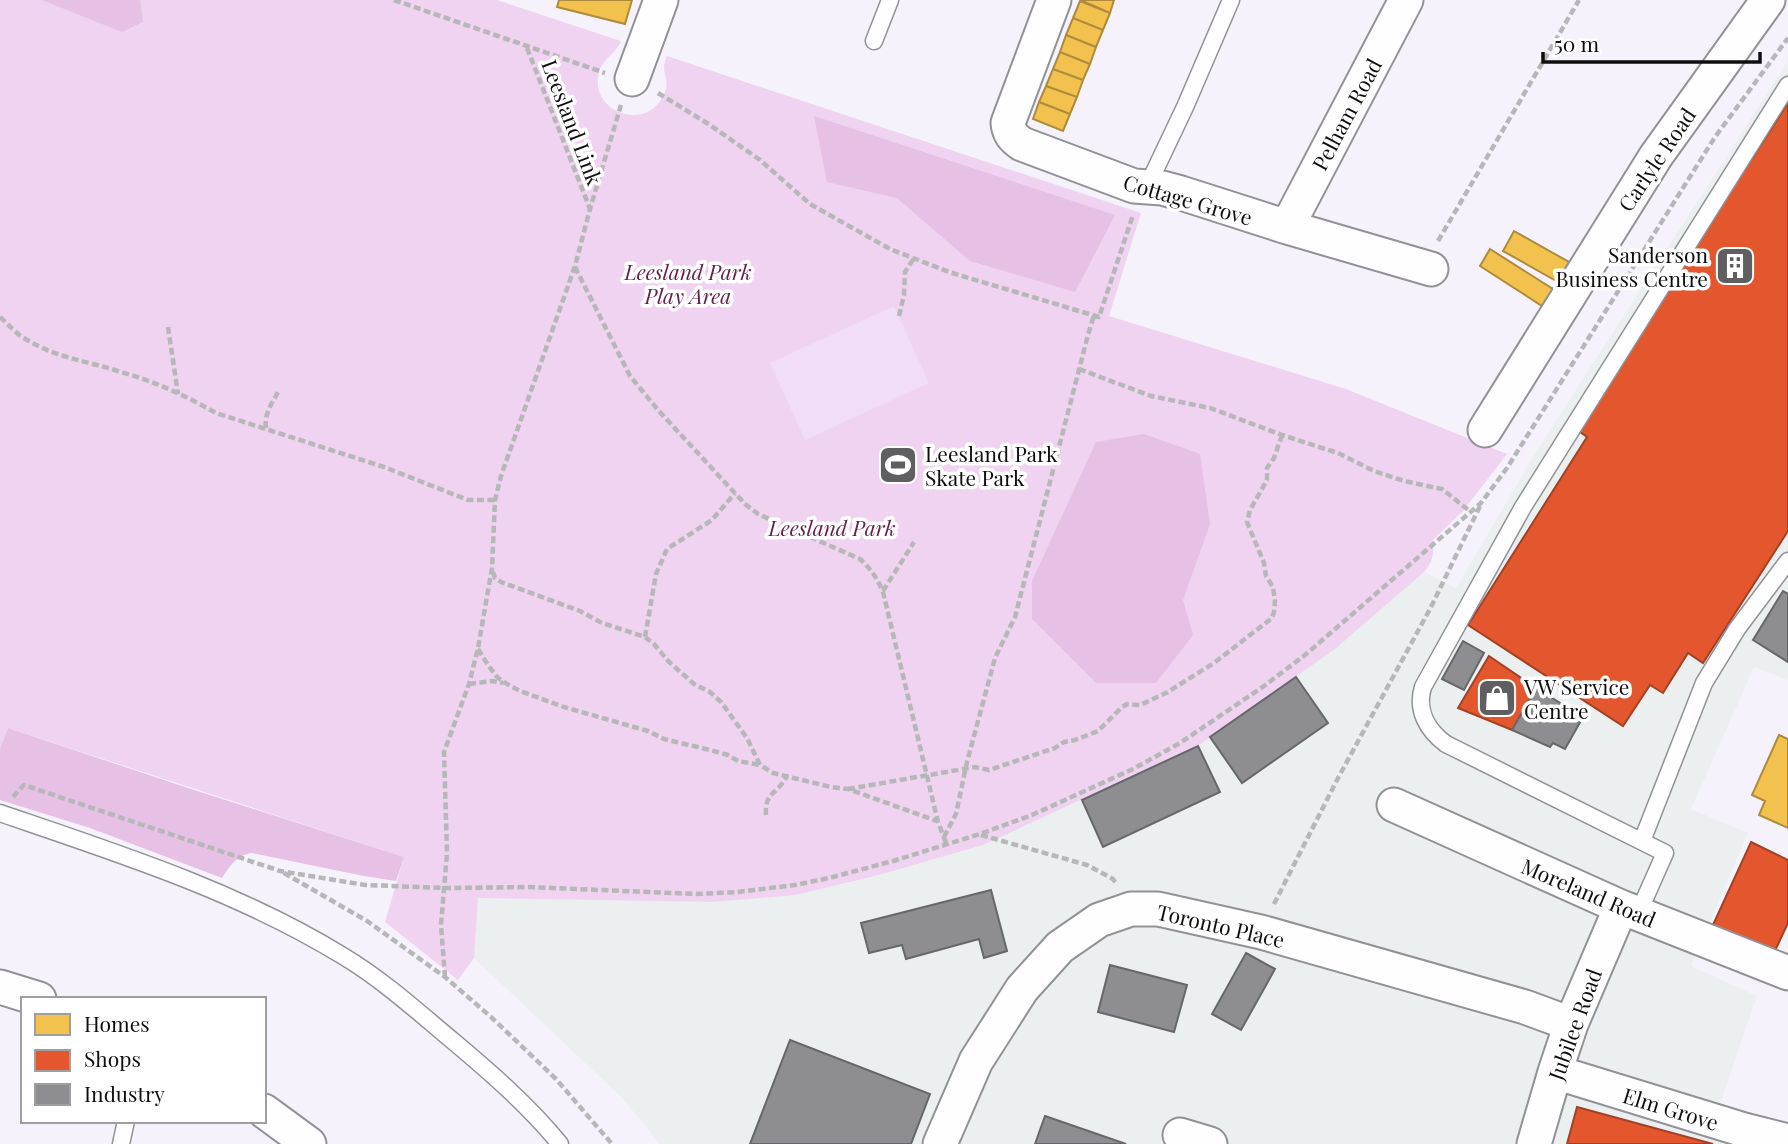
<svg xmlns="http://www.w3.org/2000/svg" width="1788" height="1144" viewBox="0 0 1788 1144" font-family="'Playfair Display',serif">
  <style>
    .industrial { fill: #ebeff0 }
    .green { fill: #efd3f0 }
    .forest { fill: #e6c0e5 }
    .pitch { fill: #f1ddf5 }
    .homes { fill: #f2c14e; stroke: #ae8b3b; stroke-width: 2 }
    .shops { fill: #e4572e; stroke: #a44124; stroke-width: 2 }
    .industry { fill: #8d8d92; stroke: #67676a; stroke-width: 2 }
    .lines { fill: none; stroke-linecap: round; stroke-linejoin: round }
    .lane-casing { stroke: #929195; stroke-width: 19 }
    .street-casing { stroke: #929195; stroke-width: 37 }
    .path { stroke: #b7b6b8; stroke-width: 4.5; stroke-dasharray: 7 3.5; stroke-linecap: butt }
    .lane { stroke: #fefdff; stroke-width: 16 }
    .street { stroke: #fefdff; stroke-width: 33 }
    .labels { text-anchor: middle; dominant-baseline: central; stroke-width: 7; stroke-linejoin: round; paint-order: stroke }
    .street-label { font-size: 21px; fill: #0e0e0e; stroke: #fff }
    .poi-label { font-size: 21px; fill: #0e0e0e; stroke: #fff; text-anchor: start }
    .park-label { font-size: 21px; font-style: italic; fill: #651f4c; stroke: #fff }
  </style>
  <rect width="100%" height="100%" fill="#f6f2fc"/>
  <path class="industrial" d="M1788,61V680L1754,667L1691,809L1748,833L1691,966L1757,996L1712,1128L1755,1144H659L646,1126L620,1096L474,958L477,898L711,902L815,891L879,875L983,845L1198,746L1335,649L1424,572L1456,588L1539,447Z"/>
  <path class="green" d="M0,0H497L621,41C615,55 600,60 598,77C593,113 645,130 662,98C671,83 664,79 664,66C664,65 666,57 667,56L1141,213L1109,316L1346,389L1507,454L1463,511L1433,540C1434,553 1433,562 1424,572L1335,649L1198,746L983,845L879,875L800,894L785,896L711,902L478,898L474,958L458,980L385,922L404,857L8,728L0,751Z"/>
  <path class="forest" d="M42,0H140L143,22L122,32Z
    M814,116L1115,215L1075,292L970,261L897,198L827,182Z
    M1144,434L1200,454L1210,524L1183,600L1193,635L1156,683H1096L1032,619V581L1096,442Z
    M8,728L191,789L404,857L396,881L364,876L252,853C238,854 229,867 222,878L90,828L0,800V749Z"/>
  <path class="pitch" d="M894,306L929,383L805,440L770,363Z"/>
  <path class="homes" d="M559,0H632L625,24L557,7Z
    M1080,0H1114L1110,13Z
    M1080,1L1110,13L1103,30L1073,18Z
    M1073,18L1103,30L1096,47L1066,35Z
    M1066,35L1096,47L1090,64L1060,52Z
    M1060,52L1090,64L1083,80L1053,69Z
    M1053,69L1083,80L1077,97L1046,86Z
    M1046,86L1077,97L1070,114L1039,102Z
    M1039,102L1070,114L1063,131L1033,119Z
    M1514,231L1569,262L1558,282L1503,251Z
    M1490,249L1553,289L1542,306L1480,266Z
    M1779,735L1788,739V828L1759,815L1765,801L1752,795Z"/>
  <path class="shops" d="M1788,103V531L1703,663L1688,653L1663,693L1650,685L1623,726L1468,625L1587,437L1576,429Z
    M1489,656L1536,688L1512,730L1458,708Z
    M1751,842L1788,860V923L1773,955L1712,927Z
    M1577,1107L1713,1144H1567Z"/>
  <path class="industry" d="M1783,591L1788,594V662L1753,640Z
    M1463,641L1484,653L1464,690L1442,679Z
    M1296,677L1328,723L1242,783L1210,737Z
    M1536,688L1583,717L1565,749L1553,743L1550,747L1512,730Z
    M1198,746L1220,792L1103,847L1082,800Z
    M991,890L1007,951L984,958L979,939L906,959L902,945L869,953L861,923Z
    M1246,953L1275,969L1241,1030L1212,1014Z
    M1110,965L1187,985L1174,1032L1098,1012Z
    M790,1040L930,1094L911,1144H750Z
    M1045,1116L1126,1144H1035Z"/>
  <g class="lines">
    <g class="lane-casing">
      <path id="lane" d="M874,41L890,0
        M1147,187L1185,107L1231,0
        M0,813C117,853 237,891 343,956C383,980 417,1011 453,1041C491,1073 528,1105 560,1144
        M1642,841L1704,683L1737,629L1788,561
        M1638,914L1665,853L1446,744C1427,730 1416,710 1423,687L1523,507L1788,85
        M121,1144L126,1121"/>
    </g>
    <g class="street-casing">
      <path id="street" d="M1054,0L1008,123C1009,133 1013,138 1022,144L1134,186L1162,188L1181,193L1287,227L1431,269
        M632,79L661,0
        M1287,227L1406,0
        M1485,430L1656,156L1768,0
        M1394,805L1621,907L1788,973
        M0,987L39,999
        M1555,1072L1744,1130L1788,1141
        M264,1111L309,1144
        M1180,1135L1210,1144
        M940,1144L976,1061L1022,989L1060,947L1099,920L1131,909H1158L1261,932L1525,1007L1571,1024
        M1534,1144L1555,1072L1571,1024L1621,907"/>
    </g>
    <path class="path" d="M394,0L605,73
      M527,48L590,209
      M658,93L710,125L760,160L810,204L890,249L949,272L1099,317L1133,215
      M1438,241L1579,0
      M575,267L630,376L658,410L745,504L758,514L860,559C871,569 877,578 883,592L938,822L947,845
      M899,316L904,295L905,272L914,258
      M0,317C8,324 15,333 24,338C55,358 88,361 121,372C154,381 186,396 216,413L384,467L468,500H495
      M168,327L178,394
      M1079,369L1151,396L1210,408L1282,435L1338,453L1374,471L1404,481L1442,489L1471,512
      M266,428C264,414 271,405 278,392
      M493,572L495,578L501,582L580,611L602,623L645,637L654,644L668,661L694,684L710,692L721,702L747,738L760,765L773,773L831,787L848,789L937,821
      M883,591L914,542
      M645,637L656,574L667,549L712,520L735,493
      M478,649L488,665L497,677L507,684L520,691L564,707L648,731L664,739L710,750L728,755L738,761L760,765
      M469,684L492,681L503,683
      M848,789L975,767L989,770L1055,748L1064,742L1075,740L1098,731L1122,707L1127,704L1140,705L1166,693L1214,663L1272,618L1274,612L1275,601L1273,587L1266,576L1264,563L1247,522L1250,510L1267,480V468L1274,458L1282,435
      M13,797L24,785L280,871L365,885L445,888L528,887L696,894L737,892L795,885L829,878L893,861L980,834L1032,815L1133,769L1180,743L1264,686L1305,655L1481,503L1507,468L1715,137L1788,38
      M766,815C764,792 778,794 787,776
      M981,835L1087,865L1113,879L1116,883
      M944,837L956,814L967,762L995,658L1015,617L1088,335L1094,315
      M284,873L367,921L445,977L491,1017L556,1079L612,1144
      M1274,904L1337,780L1431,607L1481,504
      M445,977L441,925L447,853L444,752L469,684L478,648L492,568L495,500L501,476L575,266L590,209L621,105"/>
    <use href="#lane" class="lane"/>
    <use href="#street" class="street"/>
  </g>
  <defs>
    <g id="building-square" transform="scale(2.0125)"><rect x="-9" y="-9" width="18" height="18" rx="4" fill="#5f5e61" stroke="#fff"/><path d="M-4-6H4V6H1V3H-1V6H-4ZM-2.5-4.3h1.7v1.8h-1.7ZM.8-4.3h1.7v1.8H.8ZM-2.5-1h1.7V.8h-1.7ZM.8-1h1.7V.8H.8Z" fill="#fff"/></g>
    <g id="stadium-square" transform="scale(2.0125)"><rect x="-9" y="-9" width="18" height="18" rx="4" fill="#5f5e61" stroke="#fff"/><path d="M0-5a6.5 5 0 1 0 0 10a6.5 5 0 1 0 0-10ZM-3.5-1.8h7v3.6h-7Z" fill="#fff"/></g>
    <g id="shop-square" transform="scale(2.0125)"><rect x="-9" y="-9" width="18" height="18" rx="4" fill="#5f5e61" stroke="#fff"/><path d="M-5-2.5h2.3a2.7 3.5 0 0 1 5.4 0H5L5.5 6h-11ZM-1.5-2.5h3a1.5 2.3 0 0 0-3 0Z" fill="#fff"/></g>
  </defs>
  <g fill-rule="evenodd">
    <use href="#building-square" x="1735" y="266"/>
    <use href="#stadium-square" x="898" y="465"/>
    <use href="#shop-square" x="1497" y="698"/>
  </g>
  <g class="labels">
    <g class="street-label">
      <text transform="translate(1346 114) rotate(-62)">Pelham Road</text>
      <text transform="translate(573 122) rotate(69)">Leesland Link</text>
      <text transform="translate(1656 159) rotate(-56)">Carlyle Road</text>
      <text transform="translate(1188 199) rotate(16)">Cottage Grove</text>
      <text transform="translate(1589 892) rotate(23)">Moreland Road</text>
      <text transform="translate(1221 925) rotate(13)">Toronto Place</text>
      <text transform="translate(1574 1024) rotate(-70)">Jubilee Road</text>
      <text transform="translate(1671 1108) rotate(17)">Elm Grove</text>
    </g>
    <g class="poi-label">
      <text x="1708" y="254" text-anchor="end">Sanderson<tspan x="1708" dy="24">Business Centre</tspan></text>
      <text x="925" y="453">Leesland Park<tspan x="925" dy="24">Skate Park</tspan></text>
      <text x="1524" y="686">VW Service<tspan x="1524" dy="24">Centre</tspan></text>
    </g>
    <g class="park-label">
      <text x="688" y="271">Leesland Park<tspan x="688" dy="24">Play Area</tspan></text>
      <text x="832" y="527">Leesland Park</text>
    </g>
  </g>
  <rect x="21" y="997" width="245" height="126" fill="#ffffff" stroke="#9f9f9f" stroke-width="2"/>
  <rect x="35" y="1014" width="35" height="21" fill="#f2c14e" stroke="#9f9f9f" stroke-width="2"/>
  <text x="84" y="1032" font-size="21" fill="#0e0e0e">Homes</text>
  <rect x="35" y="1050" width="35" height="21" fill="#e4572e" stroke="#9f9f9f" stroke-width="2"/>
  <text x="84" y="1067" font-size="21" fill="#0e0e0e">Shops</text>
  <rect x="35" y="1084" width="35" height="21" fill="#8d8d92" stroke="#9f9f9f" stroke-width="2"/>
  <text x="84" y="1102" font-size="21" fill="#0e0e0e">Industry</text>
  <path d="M1543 52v10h217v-10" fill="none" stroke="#0e0e0e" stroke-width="3.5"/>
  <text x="1554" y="52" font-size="21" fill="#0e0e0e" stroke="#ffffff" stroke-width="5" paint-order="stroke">50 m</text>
</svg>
